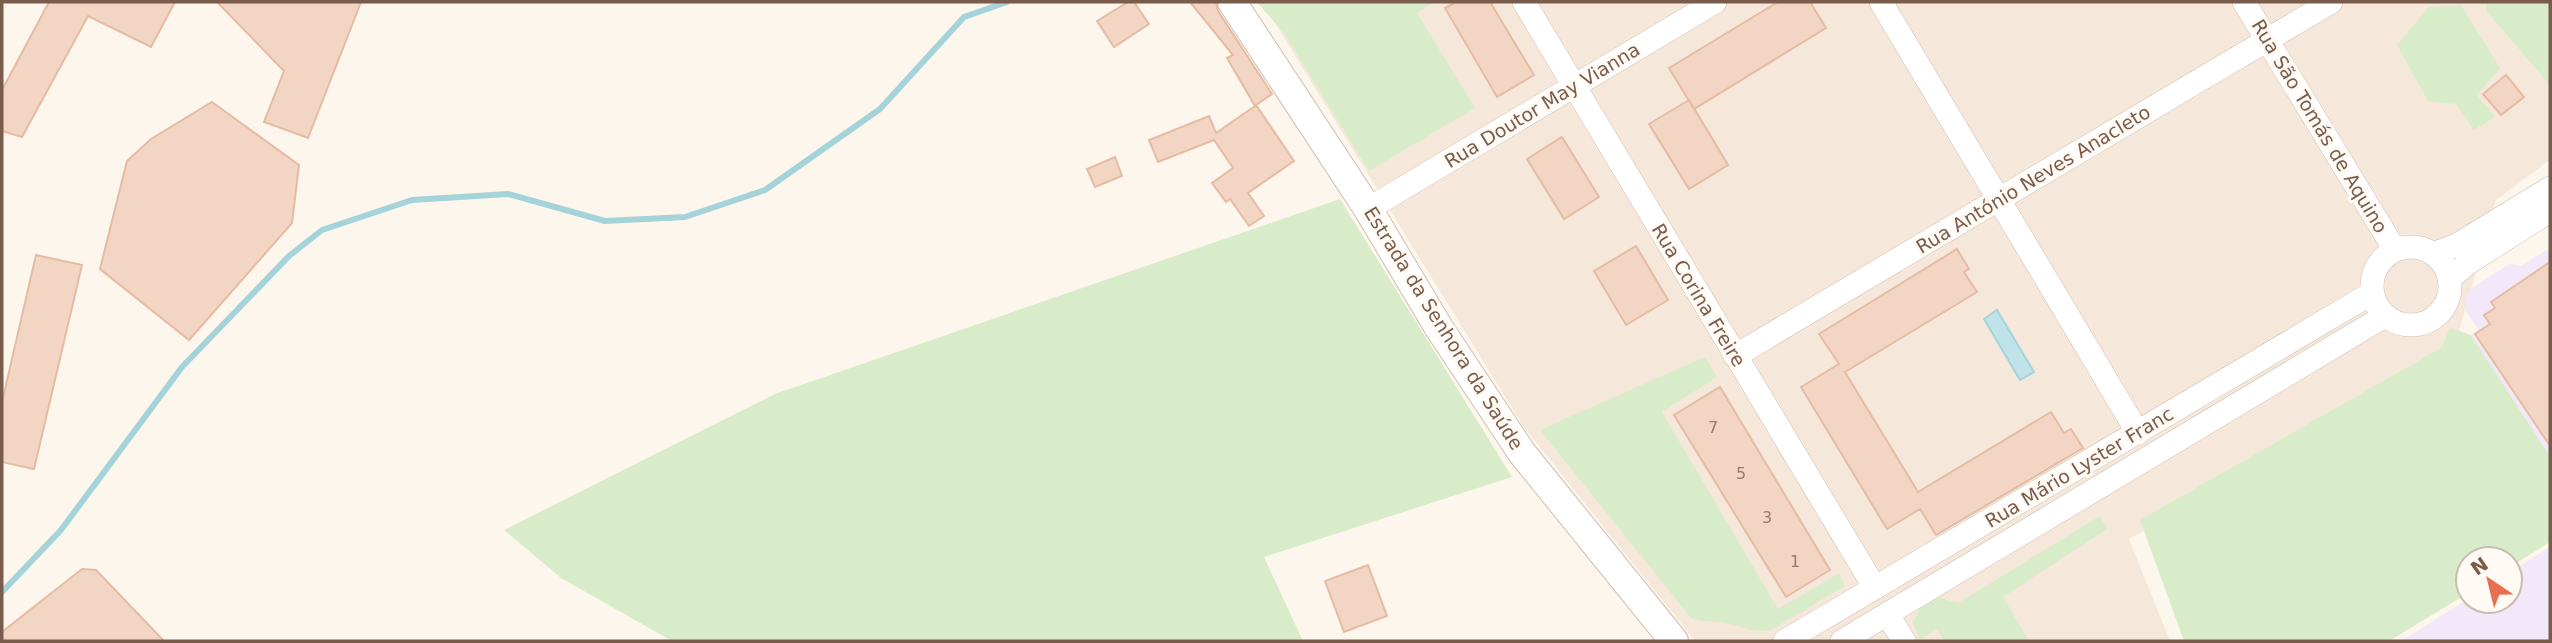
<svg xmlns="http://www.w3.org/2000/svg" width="2552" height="643" viewBox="0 0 2552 643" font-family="'DejaVu Sans',sans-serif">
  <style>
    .residential { fill: #f5e8da }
    .education { fill: #f3e8fa }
    .green { fill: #d8ecc9 }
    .water { fill: #bfe3e8; stroke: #a5d3da; stroke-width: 2 }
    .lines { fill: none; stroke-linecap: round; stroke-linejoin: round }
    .stream { stroke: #a5d3da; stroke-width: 6 }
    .building { fill: #f3d5c3; stroke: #e6bba3; stroke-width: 2 }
    .minor-casing { stroke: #d1beb0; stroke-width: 24 }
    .tertiary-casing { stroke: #d1beb0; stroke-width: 30 }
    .minor { stroke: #fff; stroke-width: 23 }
    .tertiary { stroke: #fff; stroke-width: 28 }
    .labels { text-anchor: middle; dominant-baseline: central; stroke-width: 6; stroke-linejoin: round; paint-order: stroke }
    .number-label { font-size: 16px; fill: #987a6a }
    .street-label { font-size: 19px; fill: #7a5c4d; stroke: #fffaf3 }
  </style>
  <rect width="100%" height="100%" fill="#fdf6ec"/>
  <path class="residential" d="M1257,2H2550V160L2496,200L2450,363L2129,539L2170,641H1695L1523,426L1273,20Z"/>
  <path class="education" d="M2550,248V456L2471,335L2478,329L2466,312L2465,297L2473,287L2510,264L2521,266Z
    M2550,547V641H2401L2468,599L2510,601V572Z"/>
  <path class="green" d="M1257,2H1434L1417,13L1475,108L1369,171L1284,33Z
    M2486,2H2550V85L2487,12Z
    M2461,5L2500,68L2477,95L2495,117L2474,130L2456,104L2428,101L2397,45L2429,7Z
    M1340,199L1512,477L1264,557L1303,641H672L561,578L504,530L775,394Z
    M2450,328L2471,335L2550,456V542L2510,567V559H2468V593L2389,641H2184L2140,520L2441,348Z
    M1705,357L1717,377L1662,412L1778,609L1839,573L1845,586L1771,630C1753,633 1743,627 1726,623C1714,620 1703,623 1691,618L1540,430Z
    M2100,516L2107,529L2003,597L2029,641H1944L1937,629L1920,639L1913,623L1922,603L1936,597L1958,603Z"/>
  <path class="water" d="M1997,310L2034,372L2020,380L1984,319Z"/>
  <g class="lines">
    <path class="stream" d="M2,592L61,530L182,367L289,256L322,230L412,200L508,194L605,221L685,217L765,190L880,109L964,17L1007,2"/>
  </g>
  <path class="building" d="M49,2H175L151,47L88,16L22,137L2,131V90Z
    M217,2H361L308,138L264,122L284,71Z
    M1128,2H1134L1149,24L1114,47L1097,21Z
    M1190,2H1216L1218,11L1272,94L1256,105L1294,161L1248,193L1264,216L1249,226L1230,199L1226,202L1212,183L1233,168L1214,140L1158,162L1149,140L1209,116L1216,133L1255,106L1227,58L1233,55Z
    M1456,2H1490L1534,75L1497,97L1445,8Z
    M1778,2H1810L1826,28L1694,109L1669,68Z
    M2506,75L2524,97L2501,115L2483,94Z
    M1689,100L1728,165L1689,189L1649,124Z
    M212,102L299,165L292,223L189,340L100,269L127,161L151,139Z
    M1562,137L1599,197L1564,219L1527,159Z
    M1115,157L1122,176L1095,187L1087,169Z
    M1636,246L1668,300L1626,325L1594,271Z
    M1957,249L1969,269L1964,272L1977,292L1845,372L1918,492L2051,412L2064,433L2071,429L2083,448L1936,535L1920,509L1887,529L1801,387L1839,364L1819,334Z
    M36,255L82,265L34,469L2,462V402Z
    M2550,262V446L2475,334L2490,324L2484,315L2495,308L2491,302Z
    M1720,387L1830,570L1786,597L1674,415Z
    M1368,565L1387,616L1344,632L1325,581Z
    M82,569L96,570L164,641H2V632Z"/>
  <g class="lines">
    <g class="minor-casing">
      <path id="minor" d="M1524,2L1875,588
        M1881,2L2138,433
        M2244,2L2395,250
        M1368,209L1715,2
        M2372 286a39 39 0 1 1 78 0a39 39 0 1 1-78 0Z
        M2433,254L2457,245L2550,188
        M2449,279L2468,263L2550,211
        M1735,356L2331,2
        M1887,614L1904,641
        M1785,641L2372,293
        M1842,641L2385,316"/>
    </g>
    <g class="tertiary-casing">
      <path id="tertiary" d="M1232,2L1368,209L1439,328L1522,453L1674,641"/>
    </g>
    <use href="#minor" class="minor"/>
    <use href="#tertiary" class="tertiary"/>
  </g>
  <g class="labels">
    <g class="number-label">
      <text x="1713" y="427">7</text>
      <text x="1741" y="473">5</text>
      <text x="1767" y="517">3</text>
      <text x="1795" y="561">1</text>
    </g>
    <g class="street-label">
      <text transform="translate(1542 105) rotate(-31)">Rua Doutor May Vianna</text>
      <text transform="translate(2320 126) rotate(59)">Rua São Tomás de Aquino</text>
      <text transform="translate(2033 179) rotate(-31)">Rua António Neves Anacleto</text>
      <text transform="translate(1699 295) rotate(59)">Rua Corina Freire</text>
      <text transform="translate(1444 328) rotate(58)">Estrada da Senhora da Saúde</text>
      <text transform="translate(2079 467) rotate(-31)">Rua Mário Lyster Franc</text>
    </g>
  </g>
  <rect width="2552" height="643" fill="none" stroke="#7a5c4d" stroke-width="7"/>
  <g transform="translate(2489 580) rotate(325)"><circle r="33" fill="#fffaf3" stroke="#cabbb1" stroke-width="2"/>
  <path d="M0-5L12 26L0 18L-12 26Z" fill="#e76f51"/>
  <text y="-10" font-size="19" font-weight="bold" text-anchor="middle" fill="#7a5c4d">N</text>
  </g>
</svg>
